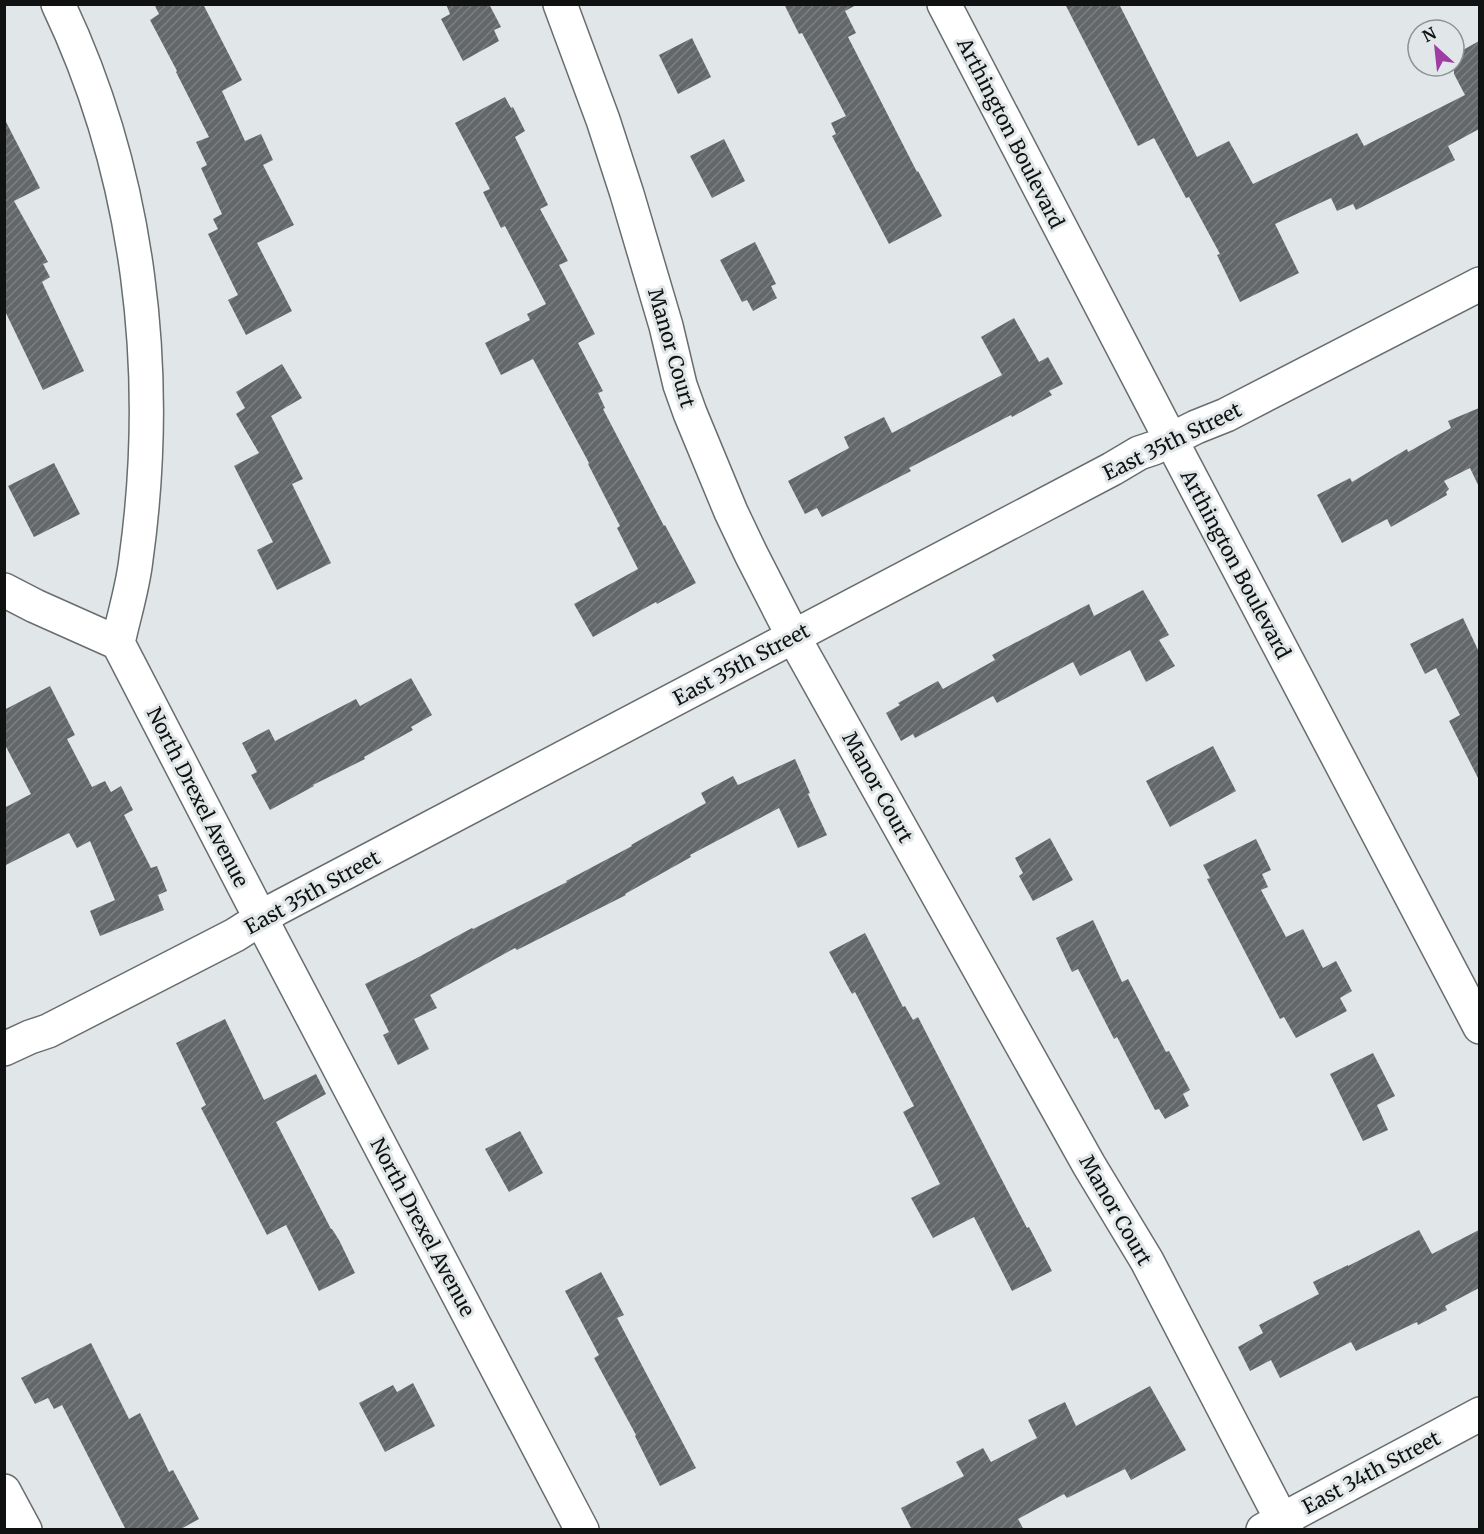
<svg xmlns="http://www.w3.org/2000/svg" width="1484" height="1534" viewBox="0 0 1484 1534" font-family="Merriweather,serif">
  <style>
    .building { fill: url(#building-hatch) }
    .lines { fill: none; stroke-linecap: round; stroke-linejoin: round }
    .minor-casing { stroke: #686d6e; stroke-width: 36 }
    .secondary-casing { stroke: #686d6e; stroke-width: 36 }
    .minor { stroke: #fff; stroke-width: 33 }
    .secondary { stroke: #fff; stroke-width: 33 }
    .labels { text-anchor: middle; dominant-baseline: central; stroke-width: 6; stroke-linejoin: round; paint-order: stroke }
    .street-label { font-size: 20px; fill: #101212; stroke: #e1e7e8 }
  </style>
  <defs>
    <pattern id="building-hatch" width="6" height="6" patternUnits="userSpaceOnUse" patternTransform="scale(1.5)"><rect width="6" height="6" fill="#636769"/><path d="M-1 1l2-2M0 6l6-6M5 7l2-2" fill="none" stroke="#7c7f81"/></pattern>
  </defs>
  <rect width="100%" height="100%" fill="#e1e7e8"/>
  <path class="building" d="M154,4H203L242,80L222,91L245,141L261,134L273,160L263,165L294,225L257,243L292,311L246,335L228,300L238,295L208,234L218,229L213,219L222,214L201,168L207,165L196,142L209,137L176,72L177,71L150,20L159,14Z
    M446,4H489L501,27L494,30L499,41L463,61L441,19L450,14Z
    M784,4H858L845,11L856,33L848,37L917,172L918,171L942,216L889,244L832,136L836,134L831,123L846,116L802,33L799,34Z
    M1065,4H1119L1197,157L1229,141L1253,184L1357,133L1364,146L1465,95L1454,74V55L1479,41V129L1448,146L1455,160L1356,210L1353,204L1337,211L1331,198L1275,224L1299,273L1240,302L1217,255L1220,254L1189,197L1186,198L1154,138L1138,146Z
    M692,38L711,77L678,94L659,55Z
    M505,97L511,108L513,107L525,131L515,137L548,205L540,209L568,261L559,265L595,334L578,343L603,391L598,393L605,408L603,409L664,526L665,525L696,583L657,604L656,602L593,637L574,604L638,569L617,528L620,526L588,464L589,463L533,359L501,375L485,343L530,320L527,314L546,304L505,226L501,228L483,192L490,189L455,123Z
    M4,118L40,188L14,201L48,262L43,264L50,277L42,282L84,371L43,390L4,309Z
    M724,139L745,181L712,198L690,156Z
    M755,242L776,284L771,286L777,298L753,311L747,300L742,302L720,260Z
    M1014,318L1039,362L1048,357L1063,384L1049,391L1052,395L1012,417L1011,415L909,468L911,471L822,517L817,508L805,514L788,481L849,448L844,437L884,417L892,433L1002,375L981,337Z
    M282,364L302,398L271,416L303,479L292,484L331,563L277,590L257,550L273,542L234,466L259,453L236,414L245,408L236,392Z
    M1479,408V487L1470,468L1444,481L1449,489L1446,492L1447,495L1391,527L1387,519L1342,543L1317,495L1350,478L1352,482L1407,449L1408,452L1451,428L1448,421Z
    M54,463L80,514L34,537L8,486Z
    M1143,590L1169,635L1159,640L1175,666L1146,682L1130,650L1080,676L1073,662L997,703L993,696L915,738L913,734L901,741L886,713L900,705L898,703L938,681L943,689L995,660L992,655L1089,604L1094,616Z
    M1463,618L1479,652V780L1449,721L1460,715L1436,668L1425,674L1410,644Z
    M411,678L432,715L411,727L413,730L364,757L365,759L313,785L314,786L270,810L251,775L257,772L242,743L269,729L275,741L356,699L360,706Z
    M50,686L75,735L67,739L92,787L105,781L111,792L121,786L133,810L124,815L151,868L157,866L167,891L158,895L164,910L100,936L90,911L115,900L90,841L77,848L69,833L4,866V808L31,794L4,743V710Z
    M1213,746L1236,791L1170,827L1146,781Z
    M795,759L810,793L808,794L827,835L798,848L779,808L690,855L691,857L625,894L626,895L517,950L515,948L430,995L437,1008L414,1019L429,1049L398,1065L383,1035L389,1032L365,984L415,959L472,928L473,929L567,882L566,881L632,846L631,845L706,803L701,793L733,776L738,785Z
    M1050,838L1073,880L1033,901L1019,876L1023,873L1015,858Z
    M1256,839L1271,870L1262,874L1268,887L1261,890L1286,937L1303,929L1323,968L1336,961L1352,991L1340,998L1347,1011L1296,1038L1284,1017L1280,1019L1207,879L1210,878L1203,865Z
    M1093,920L1122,982L1128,979L1166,1052L1169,1051L1190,1090L1183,1094L1189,1106L1165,1119L1159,1109L1155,1110L1117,1037L1114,1039L1078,969L1072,972L1056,938Z
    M865,933L903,1007L905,1006L913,1020L918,1017L990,1157L1027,1228L1029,1227L1052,1271L1012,1291L974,1217L933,1238L911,1198L940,1184L903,1112L914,1106L855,992L852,994L829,952Z
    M225,1019L264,1100L316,1074L326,1094L276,1122L331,1229H332L339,1240L355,1273L319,1291L286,1225L267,1235L201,1108L206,1105L176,1043Z
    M1373,1053L1395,1096L1377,1105L1388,1130L1363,1141L1330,1074Z
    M520,1131L543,1173L509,1192L485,1149Z
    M1419,1230L1432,1254L1479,1230V1288L1445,1306L1447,1310L1418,1325L1417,1322L1356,1351L1351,1342L1280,1378L1271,1360L1250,1371L1238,1347L1263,1333L1259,1325L1319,1294L1313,1282L1348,1265V1266Z
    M601,1272L624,1315L617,1318L696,1468L660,1486L635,1436L636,1435L594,1358L599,1355L565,1291Z
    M91,1343L129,1419L140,1413L169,1472L173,1470L199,1519L179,1530H126L62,1405L54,1409L48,1398L35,1404L21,1378Z
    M413,1383L435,1426L385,1452L359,1403L393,1385L397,1392Z
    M1150,1386L1186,1450L1131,1480L1125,1469L1067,1498L1064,1494L1018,1519L1024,1530H912L901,1508L964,1476L956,1462L983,1448L991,1462L1037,1438L1028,1420L1065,1402L1076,1426Z"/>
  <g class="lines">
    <g class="minor-casing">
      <path id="minor" d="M58,4C140,176 162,372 136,559C133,587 124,615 118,643L261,919L582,1530
        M560,4L603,120L627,194L666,326L680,385L690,413L731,512L751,554L793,636L1089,1165L1147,1261L1287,1530
        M944,4L1171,440L1480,1027
        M4,590L35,606L118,643
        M4,1049L30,1037L48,1031L235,935L276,909L1112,469L1139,453L1154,448L1196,427L1226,415L1480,284
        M4,1491L25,1530"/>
    </g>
    <g class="secondary-casing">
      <path id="secondary" d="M1263,1530L1480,1414"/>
    </g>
    <use href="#minor" class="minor"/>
    <use href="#secondary" class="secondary"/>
  </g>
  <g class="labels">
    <g class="street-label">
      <text transform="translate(1011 133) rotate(63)">Arthington Boulevard</text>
      <text transform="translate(672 348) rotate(74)">Manor Court</text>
      <text transform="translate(1172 441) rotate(-26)">East 35th Street</text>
      <text transform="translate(1236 564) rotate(62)">Arthington Boulevard</text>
      <text transform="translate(741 664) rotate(-28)">East 35th Street</text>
      <text transform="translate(878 787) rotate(61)">Manor Court</text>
      <text transform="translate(198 797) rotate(63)">North Drexel Avenue</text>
      <text transform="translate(312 892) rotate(-29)">East 35th Street</text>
      <text transform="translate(1116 1210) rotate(60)">Manor Court</text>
      <text transform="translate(423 1227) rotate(62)">North Drexel Avenue</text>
      <text transform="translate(1371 1472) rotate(-28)">East 34th Street</text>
    </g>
  </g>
  <rect width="1484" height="1534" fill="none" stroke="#101212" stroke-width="12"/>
  <g transform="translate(1436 48) rotate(333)"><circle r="28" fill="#e1e7e8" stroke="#8d9292" stroke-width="1.5"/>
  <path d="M0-4.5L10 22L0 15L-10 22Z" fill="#9e3da4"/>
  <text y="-9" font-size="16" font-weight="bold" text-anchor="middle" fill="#101212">N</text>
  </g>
</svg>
